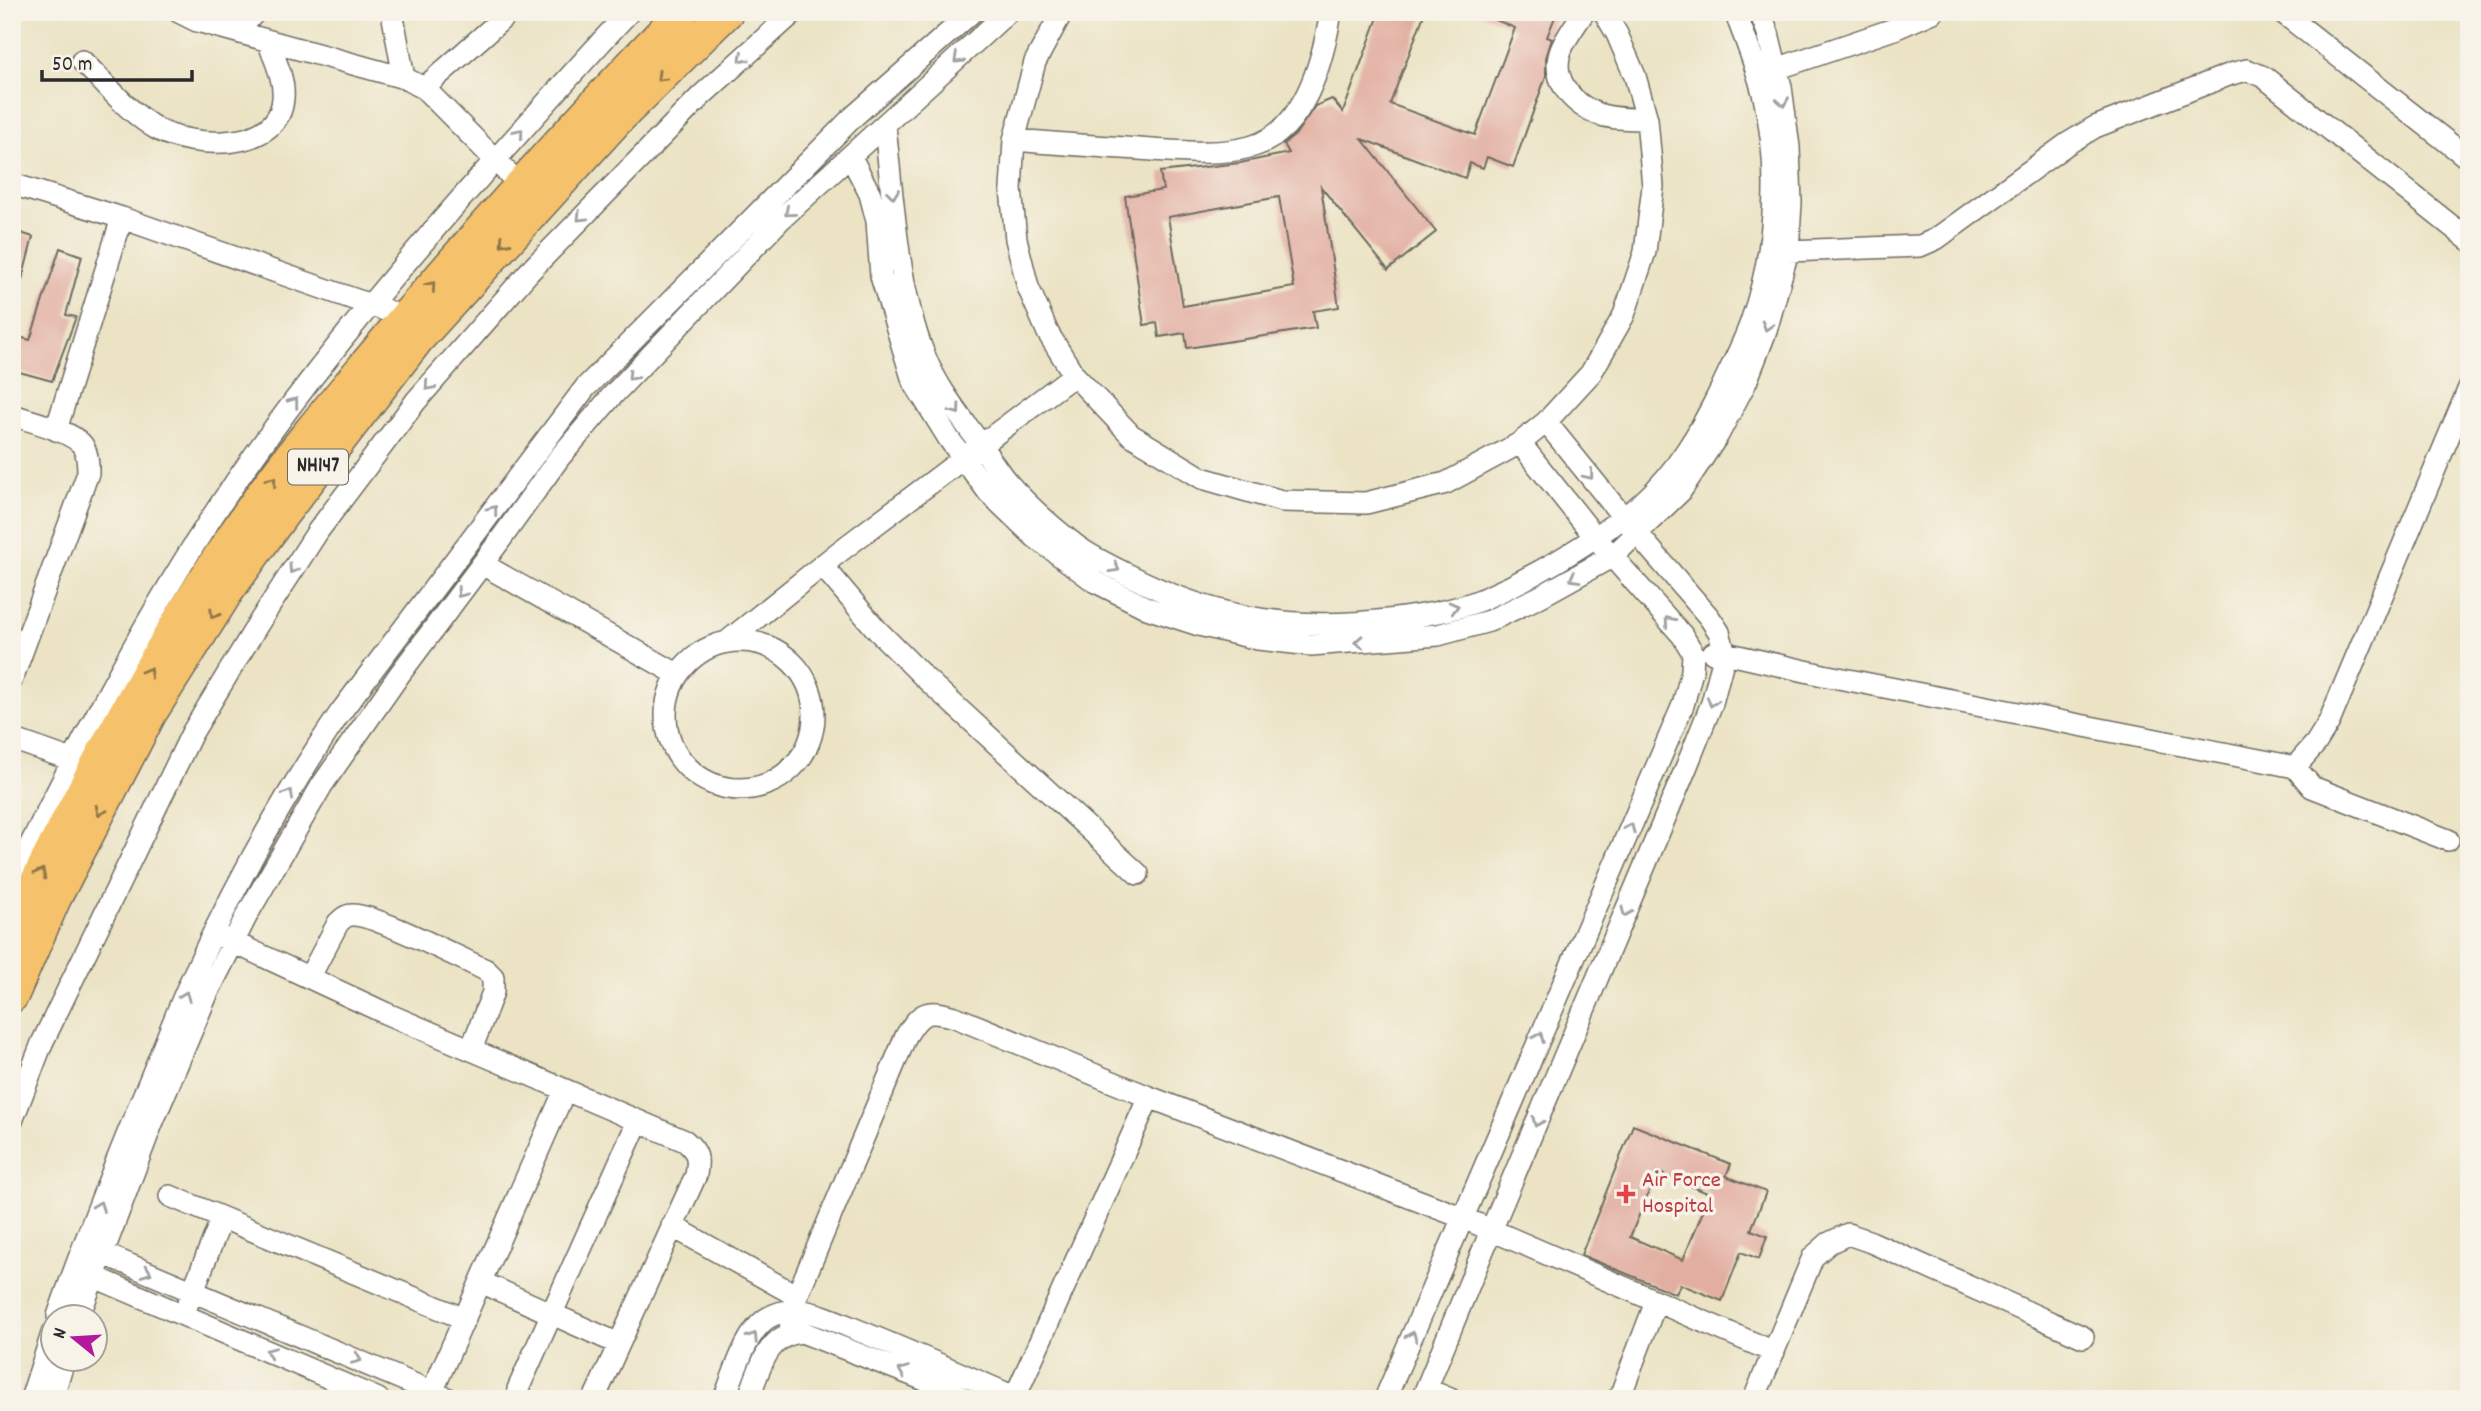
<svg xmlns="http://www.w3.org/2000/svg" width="2481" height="1411" viewBox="0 0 2481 1411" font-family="Dekko,sans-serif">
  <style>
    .building { fill: #e2aea1; fill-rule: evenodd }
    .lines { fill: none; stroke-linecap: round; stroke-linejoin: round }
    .minor-casing { stroke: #6e6b61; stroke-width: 24 }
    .highway-casing { stroke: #6e6b61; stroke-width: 35 }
    .minor { stroke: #fff; stroke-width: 21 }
    .highway { stroke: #f5c16b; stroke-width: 32 }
    .oneway { stroke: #a0a0a0 }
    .oneway2 { stroke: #90764b }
    .health-dot { fill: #e0444e; stroke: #f7f3e8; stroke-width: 2.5 }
    .labels { text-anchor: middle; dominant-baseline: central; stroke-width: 7; stroke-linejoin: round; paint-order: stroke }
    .shield { fill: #f7f3e8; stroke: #686764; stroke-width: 2 }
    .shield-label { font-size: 21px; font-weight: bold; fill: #2b2b2b }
    .health-label { font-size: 23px; fill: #be3a42; stroke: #f7f3e8; text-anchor: start }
  </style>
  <rect width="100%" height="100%" fill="#f7f3e8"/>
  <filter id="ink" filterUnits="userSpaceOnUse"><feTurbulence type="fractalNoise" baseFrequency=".0143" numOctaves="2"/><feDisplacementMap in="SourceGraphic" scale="14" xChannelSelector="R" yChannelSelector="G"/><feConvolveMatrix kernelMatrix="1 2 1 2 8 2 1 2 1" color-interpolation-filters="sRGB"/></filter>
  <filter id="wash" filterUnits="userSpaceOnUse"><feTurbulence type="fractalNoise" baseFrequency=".00686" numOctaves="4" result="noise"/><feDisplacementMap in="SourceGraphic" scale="28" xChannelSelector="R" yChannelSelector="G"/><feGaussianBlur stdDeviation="1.57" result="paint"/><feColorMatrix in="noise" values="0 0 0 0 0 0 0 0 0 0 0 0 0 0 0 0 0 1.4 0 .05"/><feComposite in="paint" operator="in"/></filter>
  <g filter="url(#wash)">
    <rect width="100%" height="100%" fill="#ebe3c4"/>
    <g id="blocks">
      <path class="building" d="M1380,12H1425L1390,104L1475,135L1515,28L1477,12H1557L1547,37L1552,39L1546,58V76L1513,167L1487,157L1483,168L1470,163L1465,178L1362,139L1436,232L1388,270L1321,187L1339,307L1313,311L1316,328L1187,348L1185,333L1159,337L1157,323L1144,325L1125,196L1163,190L1160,172L1240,163L1289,153L1284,144L1295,135L1315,106L1332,99L1343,112ZM1279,197L1294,287L1183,306L1168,217Z
        M12,230L33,237L18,295L12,294Z
        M60,248L82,256L66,315L76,317L52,381L12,370V357L19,337L30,340Z
        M1633,1125L1731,1164L1726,1176L1766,1192L1751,1230L1767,1236L1759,1259L1741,1252L1722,1301L1680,1284L1676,1294L1581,1255ZM1657,1172L1710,1194L1683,1260L1630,1237Z"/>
    </g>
  </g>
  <g filter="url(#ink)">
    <use href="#blocks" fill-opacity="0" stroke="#6e6b61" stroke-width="2"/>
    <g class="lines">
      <g class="minor-casing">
        <path id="minor" d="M179,12L197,21L404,78L424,88L520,185
          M392,12L404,78
          M1062,12L1035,62L1014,140L1011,189L1016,239L1028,287L1048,333L1074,375L1131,435L1202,478L1282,501L1366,503L1446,483L1520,443L1546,422L1591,373L1624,315L1645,252L1653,186L1647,119L1635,76L1617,34L1604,12
          M1584,12C1576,24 1566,37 1561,50C1550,79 1572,104 1598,114C1613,119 1631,119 1647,119
          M2282,12L2469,159
          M237,32L255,12
          M82,61C105,83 129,113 157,129C192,149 280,152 283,98C285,79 274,58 268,41
          M1776,69L1894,29L1933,12
          M424,88L510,12
          M885,126C893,199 898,300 929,366C941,391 957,412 973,434C984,449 994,466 1006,481C1027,505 1053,528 1078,547C1098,561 1121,571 1143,582C1225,621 1297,630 1388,620C1419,616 1454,611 1483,599C1525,581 1567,557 1604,531C1617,522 1631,513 1643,502C1677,472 1701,430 1721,389C1731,367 1743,345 1751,322C1776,252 1781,169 1764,97C1757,68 1746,40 1735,12
          M1014,140C1061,144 1107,147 1153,150C1185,152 1219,155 1250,147C1305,133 1323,60 1331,12
          M851,157L870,194L877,221L881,276L913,381L949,439L989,493L1035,537L1094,581L1147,608L1199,625L1258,639L1311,645L1438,635L1489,621L1539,597L1613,556L1680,492L1718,435L1746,382L1766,331L1788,251L1791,203L1789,147L1781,87L1768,33L1760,12
          M12,184L122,218L405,317
          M1788,251L1920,246L1936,239L2067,144L2095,127L2231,74L2247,70L2264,77L2469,240
          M12,415C30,421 73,431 83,446C88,454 88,464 88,473L12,679
          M56,430L122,218
          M482,564L677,674
          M822,565L877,630L925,678L1138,874
          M666 715a74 74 0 1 1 148 0a74 74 0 1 1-148 0Z
          M728,641L839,552L1074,375
          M1713,653H1725L1823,675L2295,767L2316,743L2329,722L2469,388
          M12,739L83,764
          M2295,767L2312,787L2448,840
          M12,882C72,760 134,637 208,523C291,396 388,281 488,168C535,116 581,63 629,12
          M222,937L385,1013L685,1141C698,1152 699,1158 696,1175L594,1399
          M309,978L338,923C342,919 346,915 352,915C373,913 461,959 486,970L493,977V992L471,1050
          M12,1121L42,1043L192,733L258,624L318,531L416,401L528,273L701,96L794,12
          M170,1196L465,1319
          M672,1226L797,1296
          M92,1249L449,1399
          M81,1271L378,1399
          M481,1282L619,1344
          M188,1303L222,1218
          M58,1316C84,1241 114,1167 144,1094C161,1055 175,1015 193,976C235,885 284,795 340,713L585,388L853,117L972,12
          M79,1316L151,1126L208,992L248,913L322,785L399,675L498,543L559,458L611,397L780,220L1008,12
          M790,1333L792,1310L797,1296L906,1036C921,1011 927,1009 955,1017L1149,1097L1461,1217L1774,1352
          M518,1389L638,1121
          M1426,1389L1450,1399
          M1015,1397L1149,1097
          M31,1399L52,1334
          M52,1399L65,1358
          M429,1399L565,1090
          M724,1399C734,1375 745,1334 766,1319C777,1312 789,1309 802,1311C824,1314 846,1326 867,1334C918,1355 969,1377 1019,1399
          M748,1399C760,1370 766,1334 802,1332L930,1382L965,1399
          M1385,1399L1683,705L1692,671L1693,653L1682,635L1595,537L1520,443
          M1422,1399L1500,1209L1686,768L1712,703L1725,653L1719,632L1709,617L1623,517L1546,422
          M1619,1399L1656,1302
          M1754,1399L1813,1257L1829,1243L1848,1234L1871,1242L2083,1337"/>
      </g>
      <g class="highway-casing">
        <path id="highway" d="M12,934C30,892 52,851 73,810C129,701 191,594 262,494C302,438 348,386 392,333C485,223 581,116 682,12
          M12,996L54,900L150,714L227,592L282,515L417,340L617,120L727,12"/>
      </g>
      <use href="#minor" class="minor"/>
      <use href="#highway" class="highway"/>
    </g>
    <defs><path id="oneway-chevron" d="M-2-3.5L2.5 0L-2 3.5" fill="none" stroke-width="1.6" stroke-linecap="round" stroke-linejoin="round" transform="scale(1.75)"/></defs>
    <g class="oneway">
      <use href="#oneway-chevron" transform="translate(743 58) rotate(138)"/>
      <use href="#oneway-chevron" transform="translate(958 59) rotate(137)"/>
      <use href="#oneway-chevron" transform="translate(1783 102) rotate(82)"/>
      <use href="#oneway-chevron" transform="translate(519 133) rotate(-49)"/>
      <use href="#oneway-chevron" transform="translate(893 194) rotate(83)"/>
      <use href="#oneway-chevron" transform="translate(789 212) rotate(139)"/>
      <use href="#oneway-chevron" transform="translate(581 217) rotate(135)"/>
      <use href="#oneway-chevron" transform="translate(1767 326) rotate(107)"/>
      <use href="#oneway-chevron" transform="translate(632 376) rotate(134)"/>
      <use href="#oneway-chevron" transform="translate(429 386) rotate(131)"/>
      <use href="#oneway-chevron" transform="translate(294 402) rotate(-53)"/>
      <use href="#oneway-chevron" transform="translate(956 410) rotate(54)"/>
      <use href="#oneway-chevron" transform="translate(1589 475) rotate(51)"/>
      <use href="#oneway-chevron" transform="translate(493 510) rotate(-53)"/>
      <use href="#oneway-chevron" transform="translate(1115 568) rotate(29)"/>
      <use href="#oneway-chevron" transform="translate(293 569) rotate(123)"/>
      <use href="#oneway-chevron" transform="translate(1574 578) rotate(151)"/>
      <use href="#oneway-chevron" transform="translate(461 593) rotate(127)"/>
      <use href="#oneway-chevron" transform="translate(1454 607) rotate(-15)"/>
      <use href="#oneway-chevron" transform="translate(1669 621) rotate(-131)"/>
      <use href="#oneway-chevron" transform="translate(1359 642) rotate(176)"/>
      <use href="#oneway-chevron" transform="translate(1712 702) rotate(108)"/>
      <use href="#oneway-chevron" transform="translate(289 794) rotate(-60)"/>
      <use href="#oneway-chevron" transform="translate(1630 828) rotate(-67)"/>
      <use href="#oneway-chevron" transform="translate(1626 912) rotate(113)"/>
      <use href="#oneway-chevron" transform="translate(185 996) rotate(-68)"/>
      <use href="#oneway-chevron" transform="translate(1539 1037) rotate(-67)"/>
      <use href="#oneway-chevron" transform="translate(1537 1122) rotate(113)"/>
      <use href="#oneway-chevron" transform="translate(99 1206) rotate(-69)"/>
      <use href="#oneway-chevron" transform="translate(147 1272) rotate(22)"/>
      <use href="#oneway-chevron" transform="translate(1412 1336) rotate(-67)"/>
      <use href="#oneway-chevron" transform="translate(753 1337) rotate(-57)"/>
      <use href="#oneway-chevron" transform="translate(270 1352) rotate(-157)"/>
      <use href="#oneway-chevron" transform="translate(357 1359) rotate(23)"/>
      <use href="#oneway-chevron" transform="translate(903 1371) rotate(-158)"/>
    </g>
    <g class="oneway2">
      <use href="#oneway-chevron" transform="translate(661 77) rotate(135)"/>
      <use href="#oneway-chevron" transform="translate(504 242) rotate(132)"/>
      <use href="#oneway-chevron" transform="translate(431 286) rotate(-50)"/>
      <use href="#oneway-chevron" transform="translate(272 481) rotate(-52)"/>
      <use href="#oneway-chevron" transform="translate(214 614) rotate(122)"/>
      <use href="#oneway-chevron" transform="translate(148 672) rotate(-60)"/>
      <use href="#oneway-chevron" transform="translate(100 811) rotate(117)"/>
      <use href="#oneway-chevron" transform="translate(41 873) rotate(-63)"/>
    </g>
  </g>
  <path class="health-dot" d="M1622.5 1183.5h7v7h7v7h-7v7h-7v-7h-7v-7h7z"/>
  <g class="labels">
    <rect class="shield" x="288" y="449.5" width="60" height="35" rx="5"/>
    <g class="shield-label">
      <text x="318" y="467">NH147</text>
    </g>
    <g class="health-label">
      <text x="1642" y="1181">Air Force<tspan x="1642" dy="26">Hospital</tspan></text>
    </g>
  </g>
  <rect width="2481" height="1411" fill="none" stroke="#f7f3e8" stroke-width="42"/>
  <g transform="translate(74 1338) rotate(288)"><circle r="33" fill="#f7f3e8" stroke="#a5a39c" stroke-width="2"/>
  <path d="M0-5L12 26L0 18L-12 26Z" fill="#b5179e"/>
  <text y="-10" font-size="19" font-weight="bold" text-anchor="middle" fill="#2b2b2b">N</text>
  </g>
  <path d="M42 70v10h150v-10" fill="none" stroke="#2b2b2b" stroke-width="3.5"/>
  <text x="52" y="70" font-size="21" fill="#2b2b2b" stroke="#f7f3e8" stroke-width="5" paint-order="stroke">50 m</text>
</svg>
